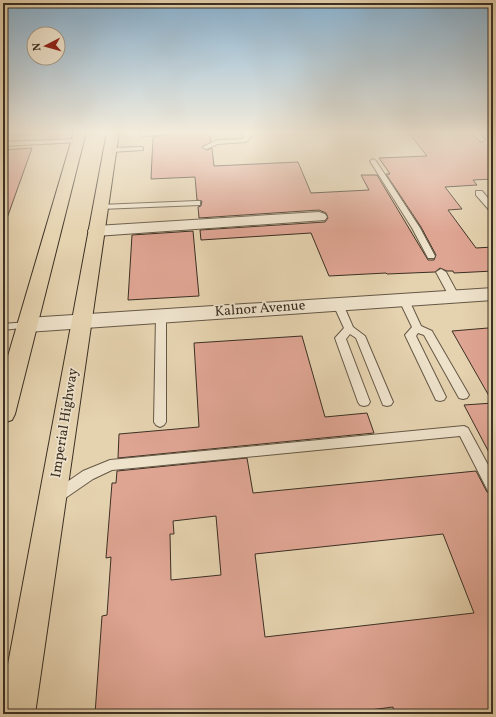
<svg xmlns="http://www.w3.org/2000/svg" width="496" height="717" viewBox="0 0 496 717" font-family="Vollkorn,serif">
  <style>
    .building { fill: #dfa593; stroke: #3b3023; fill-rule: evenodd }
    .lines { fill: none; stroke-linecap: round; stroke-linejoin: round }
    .lane-casing { stroke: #665846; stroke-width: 2 }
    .street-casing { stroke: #665846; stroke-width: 2 }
    .primary-casing { stroke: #3b3023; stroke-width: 2 }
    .lane { fill: #eee2cb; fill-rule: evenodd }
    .street { fill: #eee2cb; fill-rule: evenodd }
    .primary { fill: #e5d2af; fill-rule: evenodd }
    .labels { text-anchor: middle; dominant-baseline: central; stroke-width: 3.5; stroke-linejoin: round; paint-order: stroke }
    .street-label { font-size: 14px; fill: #3b3023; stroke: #eee2cb }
  </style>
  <rect width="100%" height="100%" fill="#e5d2af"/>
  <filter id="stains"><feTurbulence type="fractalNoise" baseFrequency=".005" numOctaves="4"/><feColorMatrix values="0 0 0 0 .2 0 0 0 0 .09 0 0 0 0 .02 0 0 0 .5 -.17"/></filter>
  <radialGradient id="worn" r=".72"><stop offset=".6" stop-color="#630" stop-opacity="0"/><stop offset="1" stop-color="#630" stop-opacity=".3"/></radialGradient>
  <path class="building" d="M209,132L211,142L202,147L207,150L212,148L214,166L298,162L311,193L369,190L361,175H377L428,260H434L436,255L421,227L386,174H390L379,158L427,156L408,132H470L480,142L486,140L480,132H493V179L473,180L477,185L445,187L462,209L448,210L476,248L493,247V271L454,273L453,271H447L440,268L435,272L387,274L386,273L329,276L311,233L201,240L200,230L325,222L328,218L326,213L319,210L199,218L198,207L201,206L202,201L197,200L195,177L151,179L153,137L166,135L170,133Z
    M32,148L6,221L3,220V150Z
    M193,231L199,296L128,300L132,235Z
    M488,328L493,336V460L464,405L493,403L452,331Z
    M302,336L325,417L367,413L374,433L118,458L119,434L199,427L194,343Z
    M247,458L253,493L476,471L487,492L493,494V714H394L393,707L340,714H95L102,616L107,615L111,557L106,558L112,483H116L117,471ZM216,516L221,575L171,580L170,534H174L173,521ZM443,534L474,613L265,637L255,554Z"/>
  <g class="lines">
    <g class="lane-casing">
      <path id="lane" d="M3,132H32L29,134L3,135Z
        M145,132H169L166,134L143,136L140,134Z
        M240,132H247L251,137L246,142L218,144L206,149L203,147L217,140L242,139L244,137Z
        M471,132H478L485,140L480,141Z
        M78,139L80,140V142L3,146V142Z
        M141,147L143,148V150L110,152L107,150L110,148Z
        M373,159L376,161L420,228L435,256L434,258H428L427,256L412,228L370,161Z
        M476,191H482L493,204V211H490L476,195Z
        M197,201H200V205L100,209L96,207L100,205Z
        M441,269L446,272L459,296L457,298L454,299L449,296L436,272Z
        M404,297L409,300L421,326L432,331L433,333L469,395L467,398L463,399L459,398L424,335L418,333L416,336L446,397L444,400L440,401L436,400L405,335L412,327L399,300Z
        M338,301L343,304L353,327L365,336L393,402L391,405L387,406L383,405L356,338L350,334L346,339L370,402L368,405L364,406L360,405L358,402L335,338L344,328L333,304Z
        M161,313L166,316V422L164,425L160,427L156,425L154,422L156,316Z
        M27,322L31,323L32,325L31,327L3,330V324Z
        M464,426L468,428L493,474V493L488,491L460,436L112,470L93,479L61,501L56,503L51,501L49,497L51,493L83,471L110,460Z"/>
    </g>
    <g class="street-casing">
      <path id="street" d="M319,212L325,214L327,217L325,220L96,236L90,235L88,231L90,227L96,226Z
        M493,288V300L27,332L20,330L17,325L20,320L27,318Z"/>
    </g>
    <g class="primary-casing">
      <path id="primary" d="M74,132H86L15,414L12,420L3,423V373Z
        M107,132H119L35,714H3V691Z"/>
    </g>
    <use href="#lane" class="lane"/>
    <use href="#street" class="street"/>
    <use href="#primary" class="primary"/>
  </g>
  <linearGradient id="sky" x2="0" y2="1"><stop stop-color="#89b4d4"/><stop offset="0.57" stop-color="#f3ebdb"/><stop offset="1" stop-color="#f3ebdb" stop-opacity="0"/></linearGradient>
  <rect width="496" height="232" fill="url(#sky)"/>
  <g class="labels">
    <g class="street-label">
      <text transform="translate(260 309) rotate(-4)">Kalnor Avenue</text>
      <text transform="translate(65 423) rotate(-81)">Imperial Highway</text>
    </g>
  </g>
  <rect width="496" height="717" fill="none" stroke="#e5d2af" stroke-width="16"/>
  <rect x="4" y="4" width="488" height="709" fill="none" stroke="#3b3023" stroke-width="2"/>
  <rect x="8" y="8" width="480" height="701" fill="none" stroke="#3b3023"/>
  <g transform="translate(46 46) rotate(264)"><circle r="19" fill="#eee2cb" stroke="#a69b88"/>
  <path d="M0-3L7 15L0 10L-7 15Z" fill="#8f2418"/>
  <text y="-6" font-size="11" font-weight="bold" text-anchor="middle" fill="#3b3023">N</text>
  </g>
  <rect width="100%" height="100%" filter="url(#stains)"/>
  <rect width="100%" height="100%" fill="url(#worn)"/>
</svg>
